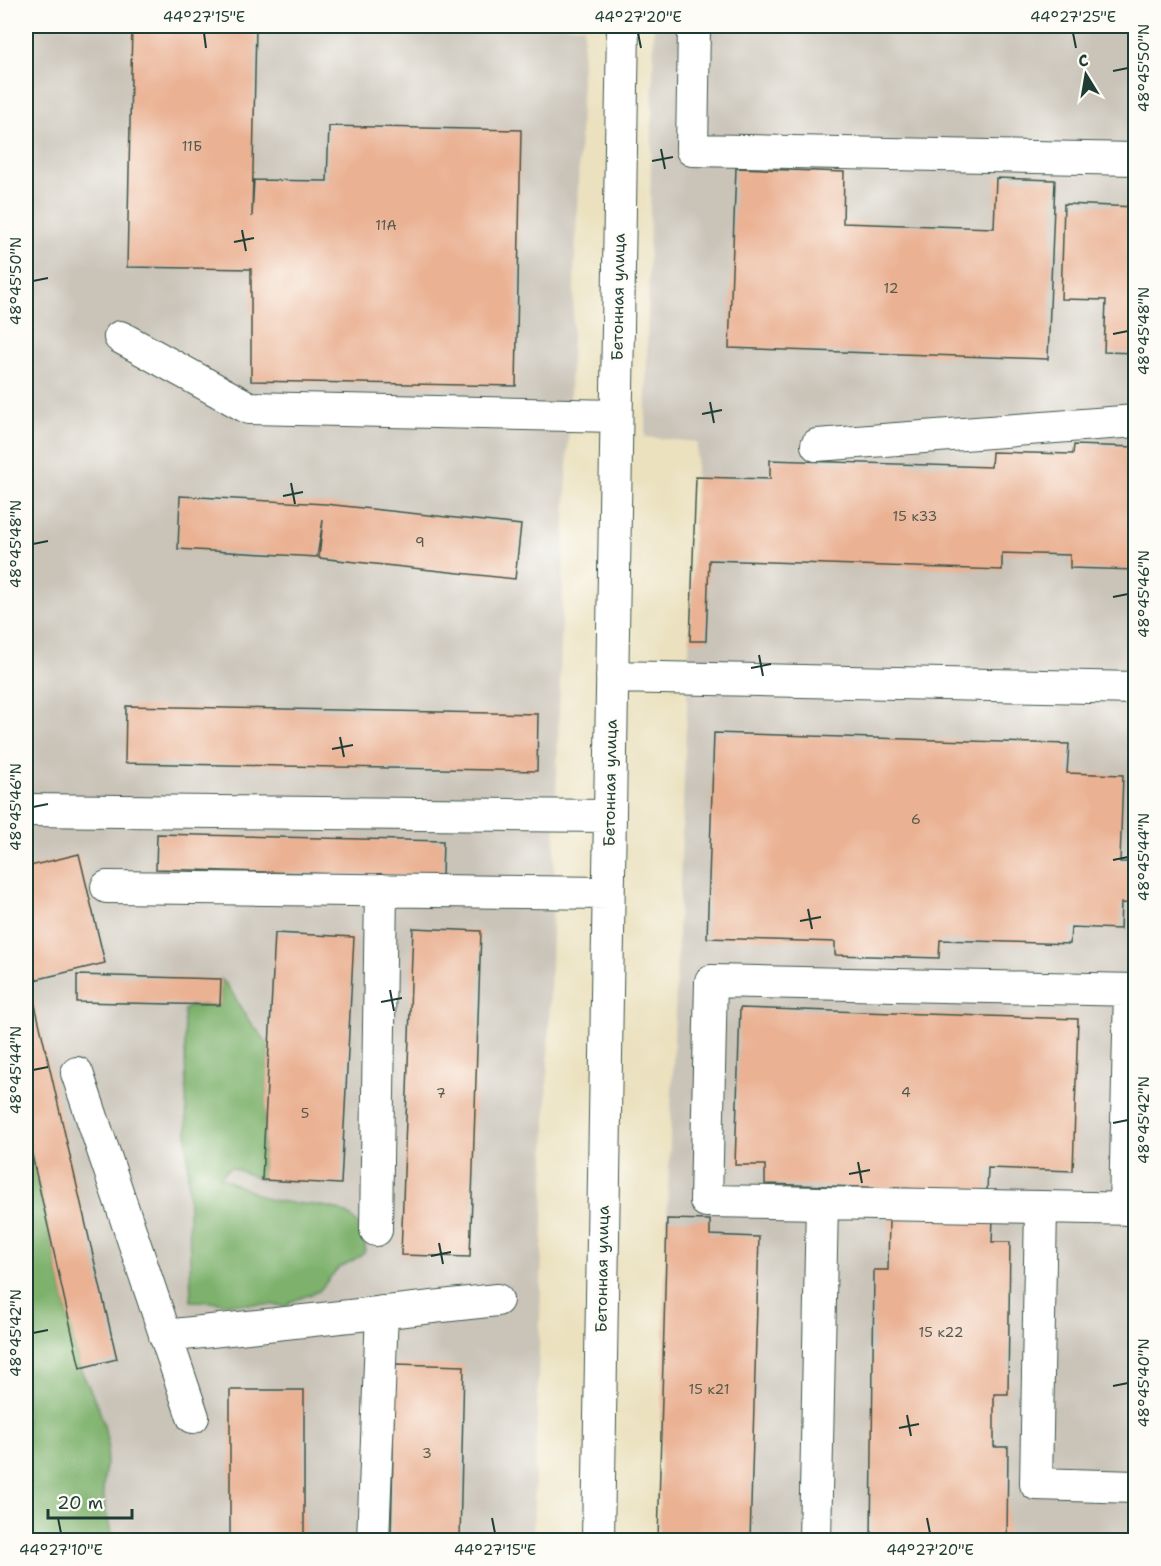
<svg xmlns="http://www.w3.org/2000/svg" width="1161" height="1566" viewBox="0 0 1161 1566" font-family="'Shantell Sans',sans-serif">
  <style>
    .industrial { fill: #c9c3b8 }
    .forest { fill: #7db16c; stroke: #4e7750; stroke-width: 1.5 }
    .building { fill: #eab193 }
    .lines { fill: none; stroke-linecap: round; stroke-linejoin: round }
    .minor-casing { stroke: #3e5649; stroke-width: 34 }
    .minor { stroke: #fff; stroke-width: 32 }
    .ticks { fill: none; stroke: #1f3d34; stroke-width: 2 }
    .labels { text-anchor: middle; dominant-baseline: central; stroke-width: 6; stroke-linejoin: round; paint-order: stroke }
    .number-label { font-size: 14px; fill: #525a4c }
    .street-label { font-size: 16px; fill: #1f3d34; stroke: #fdfcf7 }
    .neatline { fill: none; stroke: #1f3d34; stroke-width: 2 }
    .ticks-label { font-size: 15px; text-anchor: middle; fill: #1f3d34 }
  </style>
  <rect width="100%" height="100%" fill="#fdfcf7"/>
  <filter id="ink" filterUnits="userSpaceOnUse"><feTurbulence type="fractalNoise" baseFrequency=".0167" numOctaves="2"/><feDisplacementMap in="SourceGraphic" scale="12" xChannelSelector="R" yChannelSelector="G"/><feConvolveMatrix kernelMatrix="1 2 1 2 8 2 1 2 1" color-interpolation-filters="sRGB"/></filter>
  <filter id="wash" filterUnits="userSpaceOnUse"><feTurbulence type="fractalNoise" baseFrequency=".008" numOctaves="4" result="noise"/><feDisplacementMap in="SourceGraphic" scale="24" xChannelSelector="R" yChannelSelector="G"/><feGaussianBlur stdDeviation="1.35" result="paint"/><feColorMatrix in="noise" values="0 0 0 0 0 0 0 0 0 0 0 0 0 0 0 0 0 1.4 0 .05"/><feComposite in="paint" operator="in"/></filter>
  <g filter="url(#wash)">
    <rect width="100%" height="100%" fill="#ebe1bf"/>
    <path class="industrial" d="M26,26H584L564,553L533,1540H26Z
      M654,26H1135V1540H658L667,1219L697,442L645,437Z"/>
    <path class="forest" d="M221,979C233,989 237,1003 245,1015C252,1027 263,1034 269,1046L262,1180L230,1167L220,1177C238,1185 253,1194 272,1200C300,1207 346,1198 361,1230C365,1238 367,1244 364,1253L352,1261L338,1268L319,1291L290,1302L288,1306L191,1301L184,1010L191,1006L220,1005Z
      M26,1129L80,1368L98,1406L104,1425L108,1445L103,1488L105,1508L113,1540H26Z"/>
    <g id="blocks">
      <path class="building" d="M132,26H256L252,217L254,180L327,181L329,126L521,130L516,386L251,381V269L127,267Z
        M736,168L844,172L843,223L994,228L996,178L1055,180L1048,359L729,348Z
        M1064,204L1136,207V353L1104,352L1106,300L1061,299Z
        M1074,445L1136,447V570L1070,568V555L1002,553V570L709,560L706,641H690L696,477L770,479V460L991,467L992,452L1073,454Z
        M180,496L325,504L521,525L515,579L319,558L323,520L317,557L178,549Z
        M126,706L538,714L537,771L125,763Z
        M714,733L1069,744L1067,773L1123,775L1120,862H1136V904L1121,903L1120,929L1071,927L1070,944L940,940L939,958L835,955V942L707,938Z
        M157,834L443,841L442,877L156,869Z
        M79,854L105,963L26,982V867Z
        M413,928L481,931L470,1257L401,1255Z
        M275,933L354,937L341,1184L262,1180Z
        M77,975L221,979L220,1005L77,1002Z
        M33,996L117,1359L80,1368L26,1129V998Z
        M740,1008L1078,1019L1073,1171L988,1168L987,1191L765,1184V1165H735Z
        M889,1218L993,1219L992,1242H1010L1008,1394H994V1447H1008L1007,1540H871L874,1270H888Z
        M667,1219L710,1220V1235L759,1237L750,1540H658Z
        M395,1364L464,1366L460,1540H391Z
        M230,1390H304V1540H230Z"/>
    </g>
  </g>
  <g filter="url(#ink)">
    <use href="#blocks" fill-opacity="0" stroke="#3e5649" stroke-width="1.5"/>
    <g class="lines">
      <g class="minor-casing">
        <path id="minor" d="M694,26L692,150L1136,159
          M120,337L249,408L616,416
          M817,445L1136,421
          M612,677L1136,688
          M26,810L610,816
          M107,887L608,893
          M77,1073L193,1417
          M822,1203L706,1201L711,981L1136,990
          M1041,1207L1136,1209
          M1125,1209L1130,990
          M376,1230L381,890
          M165,1336L497,1300
          M373,1540L382,1312
          M598,1540L623,26
          M815,1540L822,1203L1041,1207L1036,1484L1136,1487"/>
      </g>
      <use href="#minor" class="minor"/>
    </g>
  </g>
  <path class="ticks" d="M204,33L206,48M638,33L641,48M1073,33L1076,48M1113,71L1128,68M661,149L665,169M652,161L673,157M242,230L246,251M234,242L254,238M33,281L48,278M1113,334L1128,331M710,402L714,423M702,414L722,410M291,483L295,504M283,496L303,492M33,544L48,541M1113,597L1128,594M759,655L763,676M751,668L771,664M340,737L344,757M332,749L353,745M33,807L48,804M1113,860L1128,857M808,909L812,929M800,921L821,917M390,990L394,1011M381,1002L402,998M33,1070L48,1067M1113,1123L1128,1120M858,1162L862,1183M849,1174L870,1170M439,1243L443,1264M431,1256L451,1252M33,1333L48,1330M1113,1386L1128,1383M907,1415L911,1436M899,1428L919,1424M58,1518L61,1533M492,1518L495,1533M927,1518L930,1533"/>
  <g class="labels">
    <g class="number-label">
      <text x="192" y="146">11Б</text>
      <text x="386" y="225">11А</text>
      <text x="891" y="288">12</text>
      <text x="915" y="516">15 к33</text>
      <text x="420" y="542">9</text>
      <text x="916" y="819">6</text>
      <text x="906" y="1092">4</text>
      <text x="441" y="1093">7</text>
      <text x="305" y="1113">5</text>
      <text x="941" y="1332">15 к22</text>
      <text x="709" y="1389">15 к21</text>
      <text x="427" y="1453">3</text>
    </g>
    <g class="street-label">
      <text transform="translate(618 297) rotate(-89)">Бетонная улица</text>
      <text transform="translate(610 783) rotate(-89)">Бетонная улица</text>
      <text transform="translate(602 1269) rotate(-89)">Бетонная улица</text>
    </g>
  </g>
  <rect width="1161" height="1566" fill="none" stroke="#fdfcf7" stroke-width="66"/>
  <g transform="translate(1086 75) rotate(349)" stroke="#fdfcf7" stroke-width="4.5" paint-order="stroke">
  <path d="M0-4.5L10 22L0 15L-10 22Z" fill="#1f3d34"/>
  <text y="-9" font-size="16" font-weight="bold" text-anchor="middle" fill="#1f3d34">С</text>
  </g>
  <path d="M48 1509v9h84v-9" fill="none" stroke="#1f3d34" stroke-width="3"/>
  <text x="57" y="1509" font-size="18" fill="#1f3d34" stroke="#fdfcf7" stroke-width="4.5" paint-order="stroke">20 m</text>
  <rect x="33" y="33" width="1095" height="1500" class="neatline"/>
  <g class="ticks-label">
    <text x="204" y="22">44°27'15"E</text>
    <text x="638" y="22">44°27'20"E</text>
    <text x="1073" y="22">44°27'25"E</text>
    <text transform="translate(1144 68) rotate(-90)" y="5">48°45'50"N</text>
    <text transform="translate(16 281) rotate(-90)" y="5">48°45'50"N</text>
    <text transform="translate(1144 331) rotate(-90)" y="5">48°45'48"N</text>
    <text transform="translate(16 544) rotate(-90)" y="5">48°45'48"N</text>
    <text transform="translate(1144 594) rotate(-90)" y="5">48°45'46"N</text>
    <text transform="translate(16 807) rotate(-90)" y="5">48°45'46"N</text>
    <text transform="translate(1144 857) rotate(-90)" y="5">48°45'44"N</text>
    <text transform="translate(16 1070) rotate(-90)" y="5">48°45'44"N</text>
    <text transform="translate(1144 1120) rotate(-90)" y="5">48°45'42"N</text>
    <text transform="translate(16 1333) rotate(-90)" y="5">48°45'42"N</text>
    <text transform="translate(1144 1383) rotate(-90)" y="5">48°45'40"N</text>
    <text x="61" y="1555">44°27'10"E</text>
    <text x="495" y="1555">44°27'15"E</text>
    <text x="930" y="1555">44°27'20"E</text>
  </g>
</svg>
